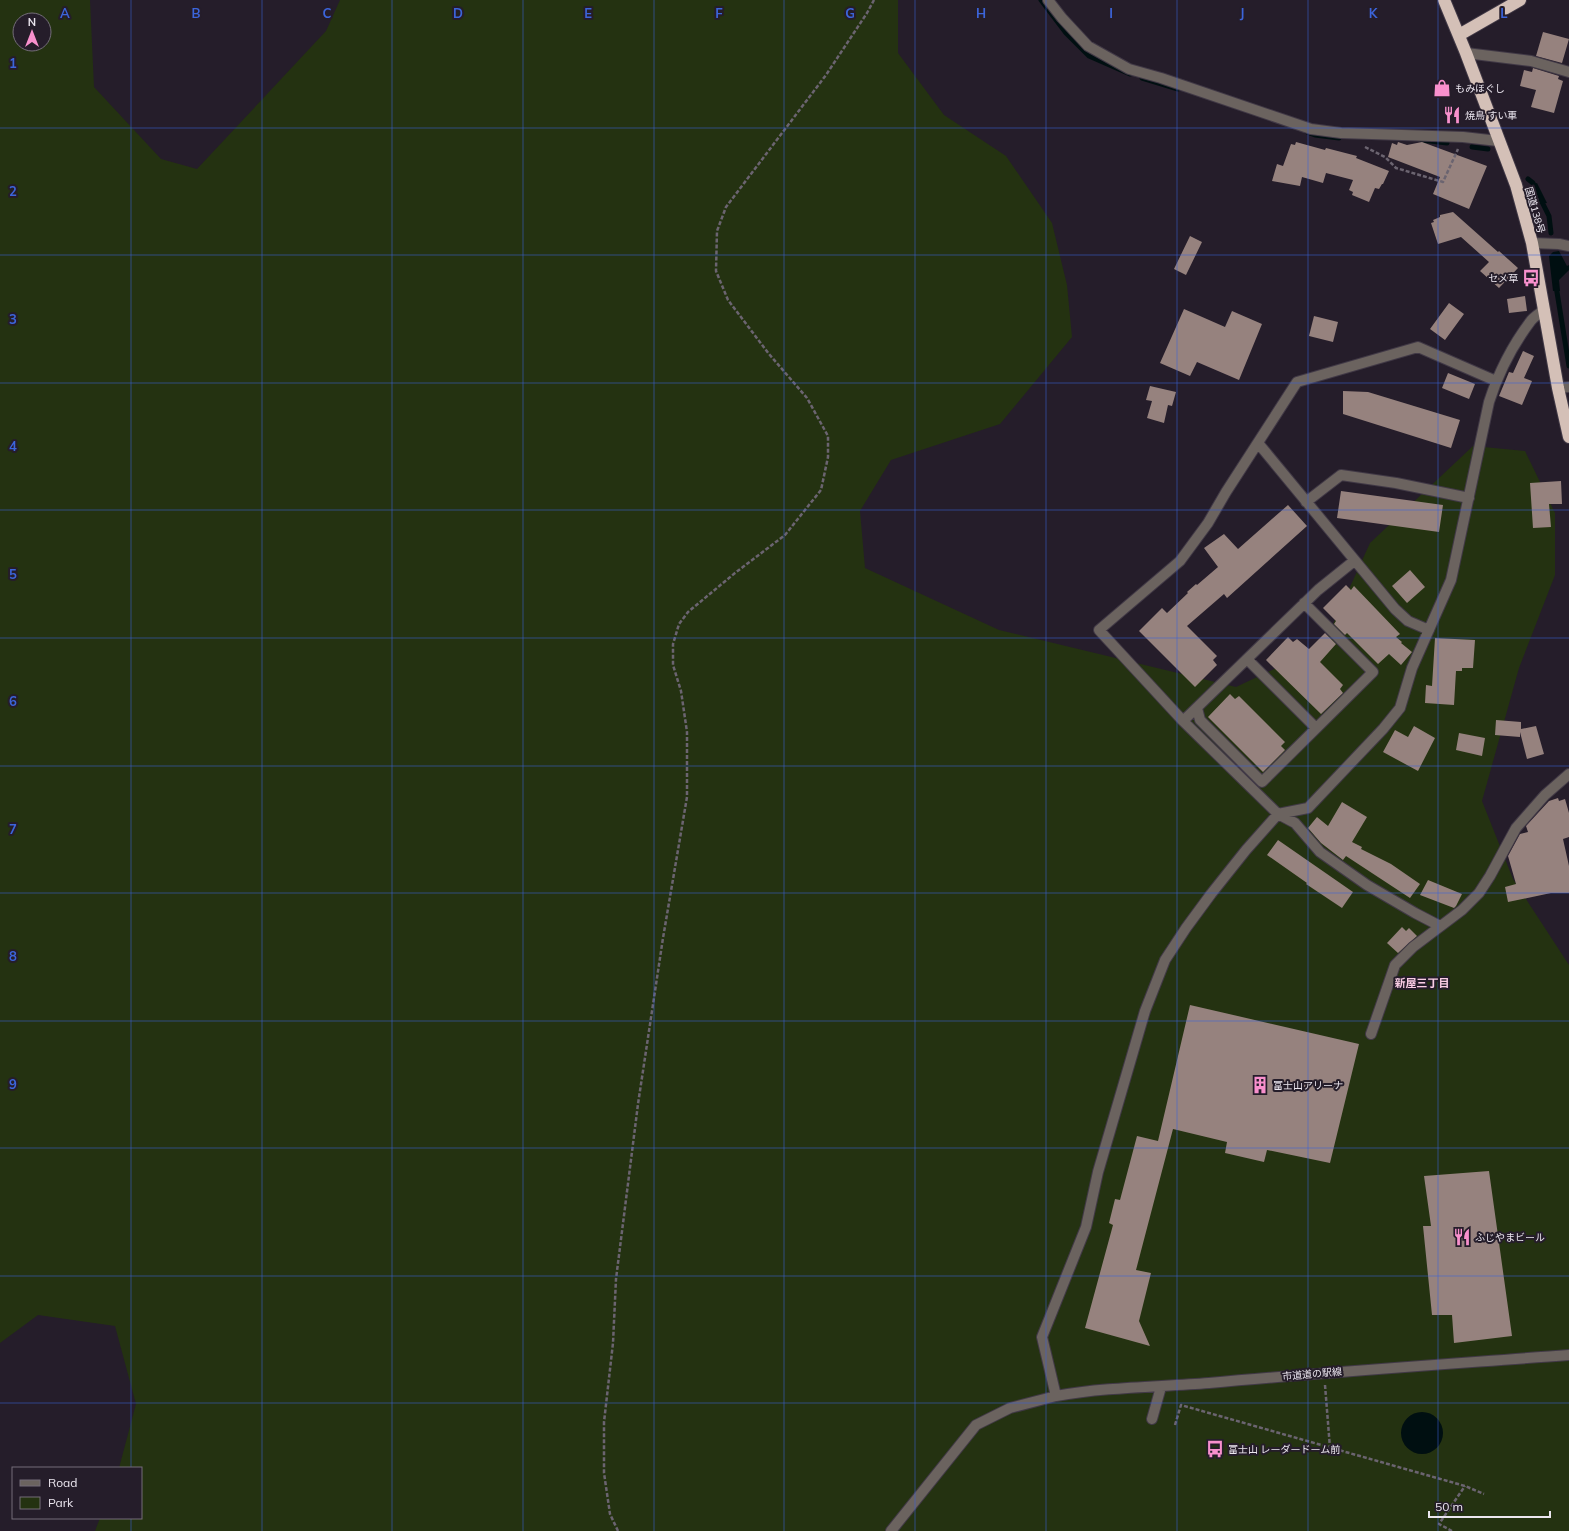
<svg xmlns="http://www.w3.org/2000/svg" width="1569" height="1531" viewBox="0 0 1569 1531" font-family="Mulish,'Noto Sans JP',sans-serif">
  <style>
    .green { fill: #243211; fill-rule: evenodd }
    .water { fill: #000f11 }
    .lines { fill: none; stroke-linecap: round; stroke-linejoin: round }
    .stream { stroke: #000f11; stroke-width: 5 }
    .building { fill: #96827e }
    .minor-casing { stroke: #413946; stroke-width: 12 }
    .highway-casing { stroke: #413946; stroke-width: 14 }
    .path { stroke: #6b6470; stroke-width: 2.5; stroke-dasharray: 4 2; stroke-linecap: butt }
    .minor { stroke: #6b635f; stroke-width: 10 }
    .highway { stroke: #d4c0b7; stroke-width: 12 }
    .grid { fill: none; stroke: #3c65db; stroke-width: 1; stroke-opacity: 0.55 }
    .labels { text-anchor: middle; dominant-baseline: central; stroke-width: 4; stroke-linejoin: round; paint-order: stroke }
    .poi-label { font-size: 10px; fill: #ebe6ef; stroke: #251d2a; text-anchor: start }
    .street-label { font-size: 10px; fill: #ebe6ef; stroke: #251d2a }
    .neighbourhood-label { font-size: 11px; font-weight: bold; fill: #facde5; stroke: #251d2a }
    .grid-label { font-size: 13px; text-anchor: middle; font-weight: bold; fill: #3c65db; stroke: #251d2a; stroke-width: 4; stroke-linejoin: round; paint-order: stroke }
  </style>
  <rect width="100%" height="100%" fill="#251d2a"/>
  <path class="green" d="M0,0H90L94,87L161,159L197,169L326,31L340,0H898V53L944,115L1006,156L1052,223L1067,285L1072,337L1000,424L891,460L860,511L865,568L999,630L1236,687L1323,646L1370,543L1473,446L1525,451L1555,513V575L1519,668L1482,801L1513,879L1569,965V1531H95L100,1518H141V1468H119L136,1404L115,1326L38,1315L0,1343ZM20,20H44V44H20Z"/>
  <path class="water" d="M1537,183L1547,203L1534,204L1532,185Z
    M1559,251L1567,266L1569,265V270L1559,280L1560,291H1553L1549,256L1553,252Z
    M1401 1433a21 21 0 1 1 42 0a21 21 0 1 1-42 0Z"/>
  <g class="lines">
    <path class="stream" d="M1041,0L1066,33L1089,56L1130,74
      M1142,78L1178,89
      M1307,132L1315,135L1339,138
      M1422,140L1447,143
      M1472,147L1488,149
      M1528,179L1533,183L1536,189
      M1540,198L1549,216L1551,233
      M1556,286L1569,366"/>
  </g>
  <path class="building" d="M1543,32L1569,39L1562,63L1536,56Z
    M1533,68L1559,76L1558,79L1563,81L1554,113L1531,107L1536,90L1520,86L1524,70L1532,72Z
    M1296,142L1325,150L1326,148L1357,156L1356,158L1389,171L1383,184H1382L1379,189L1375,188L1369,202L1352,195L1353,192L1349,190L1353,180L1326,173L1323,183L1302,177L1300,186L1272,181L1277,164L1283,166L1291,144L1295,145Z
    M1398,142L1407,145L1422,142L1487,166L1469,209L1433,194L1440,177L1388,157L1392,143L1397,145Z
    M1453,212L1498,252L1499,251L1518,268L1499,288L1480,271L1489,262L1461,237L1438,244L1431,223L1434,222L1433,220L1440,217V215Z
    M1190,236L1202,242L1186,275L1174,269Z
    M1525,296L1527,311L1509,313L1507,299Z
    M1449,303L1464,314L1445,340L1430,329Z
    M1184,309L1225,327L1232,311L1262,324L1239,380L1197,362L1190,376L1160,363Z
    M1314,316L1338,322L1333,342L1309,336Z
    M1523,351L1534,356L1524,378L1532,381L1522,405L1499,396L1509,372L1513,373Z
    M1448,373L1475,384L1469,399L1442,388Z
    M1150,386L1176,392L1172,406L1168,405L1164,423L1147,418L1152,401L1146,400Z
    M1343,391L1368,392L1460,420L1451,448L1343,414Z
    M1561,481L1562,504H1549L1551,527L1533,528L1530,483Z
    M1341,491L1443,505L1439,532L1337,518Z
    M1288,505L1307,526L1227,598L1224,594L1187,626L1217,656L1213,660L1217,665L1195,687L1139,631L1162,608L1167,613L1188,593L1187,592L1196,584L1197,585L1218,567L1204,548L1224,534L1238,549Z
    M1410,570L1425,587L1407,603L1392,586Z
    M1346,585L1351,590L1354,586L1400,634L1396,637L1402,642L1401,643L1412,652L1401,665L1389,654L1378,664L1347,633L1345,635L1334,624L1336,621L1323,608Z
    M1325,633L1336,644L1320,662L1343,685L1340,689L1343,693L1321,714L1266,660L1288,637L1293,642L1297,639L1309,649Z
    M1435,638L1475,640L1473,668H1462V671H1456L1454,705L1425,703L1426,685L1432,686Z
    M1230,694L1235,699L1239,696L1285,742L1281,746L1285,750L1263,772L1208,717Z
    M1496,720L1521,722V729L1536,726L1544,754L1527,759L1520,732V737L1495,735Z
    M1414,726L1435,738L1418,771L1383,752L1395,730L1408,737Z
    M1459,733L1485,738L1482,756L1456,750Z
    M1558,798L1559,801L1565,799L1569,813V837L1563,839L1569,866V893H1551L1508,902L1505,887L1516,884L1508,856L1520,834L1528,832L1526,826L1549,801Z
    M1342,802L1367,817L1352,842L1362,847L1361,849L1391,864L1420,884L1410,898L1346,856L1343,860L1321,843L1308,828L1317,817L1328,826Z
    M1278,840L1353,892L1342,908L1306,884L1307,883L1267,855Z
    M1428,880L1462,894L1456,906L1454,908L1420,895Z
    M1402,927L1406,931L1409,928L1417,936L1398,953L1387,943Z
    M1190,1005L1359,1044L1330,1163L1267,1150L1264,1162L1225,1153L1227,1142L1173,1129L1136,1270L1151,1273L1139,1321L1150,1346L1085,1328L1113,1225L1109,1223L1115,1199L1120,1200L1137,1136L1158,1141Z
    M1489,1171L1512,1336L1454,1343L1452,1315H1432L1423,1226H1431L1424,1176Z"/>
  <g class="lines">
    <g class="minor-casing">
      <path id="minor" d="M1048,0L1062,18L1088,46L1129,69L1161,78L1311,129L1341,133L1463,137L1498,141
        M1466,53L1531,61L1569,72
        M1532,243L1559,244L1569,246
        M1558,388L1569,387
        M1258,443L1395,609L1408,621L1429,630
        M1306,502L1341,475L1396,483L1469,498
        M1247,659L1316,728
        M1197,708L1200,720L1262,782L1373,672L1304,603
        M1183,721L1318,590L1354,561
        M1440,926L1415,913L1367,885L1320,852L1295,823L1278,814L1183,721L1099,630L1180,561L1208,523L1226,492L1297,382L1418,347L1496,381
        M1371,1034L1395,965L1413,947L1462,910L1479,893L1490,876L1516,828L1545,795L1569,774
        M1056,1396C1106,1387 1158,1387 1209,1383C1329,1372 1449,1364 1569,1355
        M1152,1419L1161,1387
        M891,1531L976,1425L1010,1408L1056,1396L1042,1337L1086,1227L1098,1172L1145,1011L1165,960L1186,928L1211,894L1246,850L1278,814L1308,808L1383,729L1400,708L1412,668L1451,580L1489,402C1498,374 1512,346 1530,322C1533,317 1539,314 1544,310"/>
    </g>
    <g class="highway-casing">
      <path id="highway" d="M1444,0L1466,53L1516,185L1532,243L1558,388L1569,437
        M1459,35L1520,0"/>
    </g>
    <path class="path" d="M1365,147L1385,157L1396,168L1443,182L1458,149
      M1325,1385L1330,1448
      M1175,1425L1181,1405L1465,1486L1484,1494
      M618,1531L610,1514L604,1473V1422L613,1343L616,1279L638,1104L663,938L687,797V732L681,691L673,665V644L679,624L688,612L735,573L785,535L821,490L828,457V436L807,398L769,354L728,300L716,271L717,231L726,207L826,75L867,13L874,0
      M1452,1531L1439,1524L1465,1486"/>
    <use href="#minor" class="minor"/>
    <use href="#highway" class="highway"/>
  </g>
  <path class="grid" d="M131,0V1468M262,0V1531M392,0V1531M523,0V1531M654,0V1531M784,0V1531M915,0V1531M1046,0V1531M1177,0V1531M1308,0V1531M1438,0V1531M0,128H1569M0,255H1569M0,383H1569M0,510H1569M0,638H1569M0,766H1569M0,893H1569M0,1021H1569M0,1148H1569M0,1276H1569M0,1403H1569M131,1518V1531"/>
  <defs>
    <g id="shop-bare" transform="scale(1.38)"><path d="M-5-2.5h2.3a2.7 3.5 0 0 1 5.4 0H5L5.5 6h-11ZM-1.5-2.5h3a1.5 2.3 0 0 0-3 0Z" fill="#f890cd" stroke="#251d2a" stroke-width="2.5" paint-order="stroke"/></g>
    <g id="restaurant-bare" transform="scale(1.38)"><path d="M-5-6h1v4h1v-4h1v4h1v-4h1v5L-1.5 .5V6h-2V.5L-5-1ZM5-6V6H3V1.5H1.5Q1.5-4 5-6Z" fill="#f890cd" stroke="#251d2a" stroke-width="2.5" paint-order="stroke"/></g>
    <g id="bus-bare" transform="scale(1.38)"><path d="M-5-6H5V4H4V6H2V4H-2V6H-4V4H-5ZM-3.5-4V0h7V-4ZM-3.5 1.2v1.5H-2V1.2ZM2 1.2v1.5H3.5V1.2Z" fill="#f890cd" stroke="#251d2a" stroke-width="2.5" paint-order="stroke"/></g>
    <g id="building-bare" transform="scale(1.38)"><path d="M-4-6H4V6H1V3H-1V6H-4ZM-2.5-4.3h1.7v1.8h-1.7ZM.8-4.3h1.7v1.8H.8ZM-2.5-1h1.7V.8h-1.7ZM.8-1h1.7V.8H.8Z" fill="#f890cd" stroke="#251d2a" stroke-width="2.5" paint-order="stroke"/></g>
  </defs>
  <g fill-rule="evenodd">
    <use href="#shop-bare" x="1442" y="88"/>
    <use href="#restaurant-bare" x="1452" y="115"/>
    <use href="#bus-bare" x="1531" y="278"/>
    <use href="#building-bare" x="1260" y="1085"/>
    <use href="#restaurant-bare" x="1462" y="1237"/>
    <use href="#bus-bare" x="1215" y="1449"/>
  </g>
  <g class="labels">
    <g class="poi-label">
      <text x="1455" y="88">もみほぐし</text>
      <text x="1465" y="115">焼鳥 すい車</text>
      <text x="1518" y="278" text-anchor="end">セメ草</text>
      <text x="1273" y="1085">富士山アリーナ</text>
      <text x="1475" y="1237">ふじやまビール</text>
      <text x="1228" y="1449">富士山 レーダードーム前</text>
    </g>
    <g class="street-label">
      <text transform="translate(1535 210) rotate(74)">国道138号</text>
      <text transform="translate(1312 1374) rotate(-5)">市道道の駅線</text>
    </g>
    <g class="neighbourhood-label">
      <text x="1422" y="983">新屋三丁目</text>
    </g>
  </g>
  <g class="grid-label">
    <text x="65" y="18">A</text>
    <text x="196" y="18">B</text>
    <text x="327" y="18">C</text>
    <text x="458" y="18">D</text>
    <text x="588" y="18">E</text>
    <text x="719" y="18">F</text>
    <text x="850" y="18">G</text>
    <text x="981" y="18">H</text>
    <text x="1111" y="18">I</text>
    <text x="1242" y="18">J</text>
    <text x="1373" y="18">K</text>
    <text x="1504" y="18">L</text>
    <text x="13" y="68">1</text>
    <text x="13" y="196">2</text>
    <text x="13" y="324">3</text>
    <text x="13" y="451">4</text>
    <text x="13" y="579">5</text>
    <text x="13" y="706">6</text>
    <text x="13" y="834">7</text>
    <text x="13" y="961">8</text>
    <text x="13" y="1089">9</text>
  </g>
  <rect x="12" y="1467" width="130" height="52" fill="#251d2a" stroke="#746d79"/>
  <rect x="20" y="1480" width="20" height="6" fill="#6b635f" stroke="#746d79"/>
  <text x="48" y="1487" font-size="12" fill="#ebe6ef">Road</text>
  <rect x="20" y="1497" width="20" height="12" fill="#243211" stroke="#746d79"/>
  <text x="48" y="1507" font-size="12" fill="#ebe6ef">Park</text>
  <g transform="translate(32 32)"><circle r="19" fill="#251d2a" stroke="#746d79"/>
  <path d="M0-3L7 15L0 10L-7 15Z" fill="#f890cd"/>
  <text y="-6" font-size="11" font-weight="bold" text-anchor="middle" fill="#ebe6ef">N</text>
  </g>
  <path d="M1429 1511v6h121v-6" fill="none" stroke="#ebe6ef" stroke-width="2"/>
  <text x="1435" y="1511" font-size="12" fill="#ebe6ef" stroke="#251d2a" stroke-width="3" paint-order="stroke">50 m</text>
</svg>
